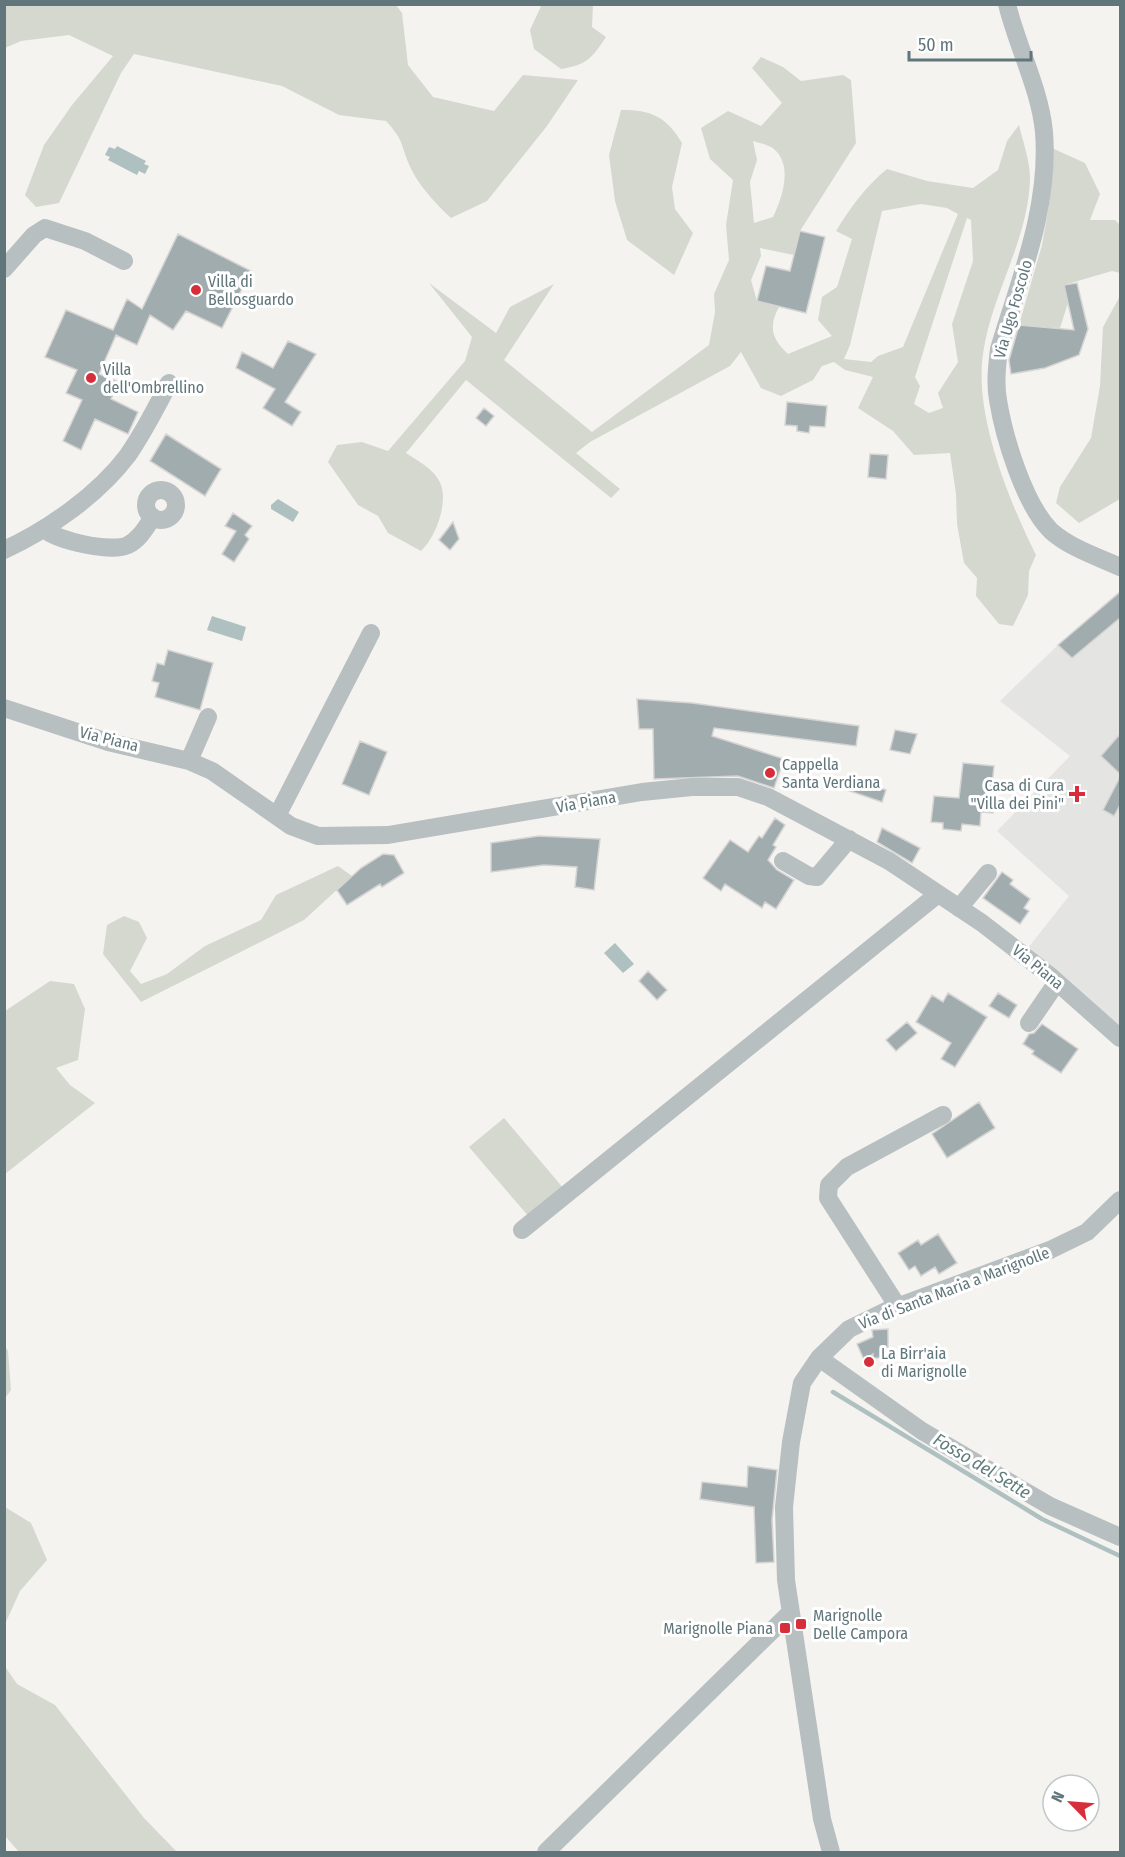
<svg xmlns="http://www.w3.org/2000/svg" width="1125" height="1857" viewBox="0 0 1125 1857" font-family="'Fira Sans Condensed',sans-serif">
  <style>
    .built { fill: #e4e4e3 }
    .green { fill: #d5d8cf; fill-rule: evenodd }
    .water { fill: #afc0c0 }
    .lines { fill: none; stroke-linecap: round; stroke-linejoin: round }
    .stream { stroke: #afc0c0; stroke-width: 4.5 }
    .building { fill: #a1acae; stroke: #d5d4d3; stroke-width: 1.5 }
    .minor { stroke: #b8bfc0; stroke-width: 18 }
    .poi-dot { fill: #d62e3a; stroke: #fff; stroke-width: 2 }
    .labels { text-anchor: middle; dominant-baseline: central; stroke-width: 6; stroke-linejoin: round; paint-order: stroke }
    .poi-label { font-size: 16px; fill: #61767a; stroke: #fff; text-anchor: start }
    .street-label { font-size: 16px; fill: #61767a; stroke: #fff }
    .water-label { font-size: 18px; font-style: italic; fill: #607c7b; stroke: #fff }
  </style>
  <rect width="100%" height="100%" fill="#f4f3f0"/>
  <path class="built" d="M1120,592V1029L1024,953L1069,896L997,831L1070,756L1000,701L1058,645Z"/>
  <path class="green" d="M542,4L593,5L592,27L606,37C592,58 587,65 561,69L534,49L530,30Z
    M4,5H396L402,13L408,65L433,97L494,111L523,75L578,80L547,126L487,201L451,218C435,203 416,183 408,162C400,141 403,140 386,121L339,115L282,86L134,54L121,73L59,203L36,207L25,195L44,145L72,105L113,56L69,35L21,41L5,48Z
    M761,57L783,67L801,81L843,75L851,80L856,143L800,231L794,255L760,248L761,256L751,280L757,301L779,307C768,327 772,339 788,354L832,336L818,320L822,297L837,287L852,239L836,231C850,208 866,186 887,169L927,181L973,188L998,170L1007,141L1019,125C1023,142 1030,161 1030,178C1029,239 991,295 983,354C974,415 1009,501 1036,555L1029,571L1028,595L1013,626L999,624L976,596L977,578L964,563L957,524L956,494L950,453L914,455L893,431L858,408L873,377L845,370L834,362L822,366L813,380L781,396L761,388L741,352L730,366L590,442L576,453L620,489L611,498L466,380L406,453C418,461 436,470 441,485C448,505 435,538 421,551L388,533L378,516L358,505L328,462L337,445L362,442L388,451L465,361L472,337L429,283L496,333L510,307L554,284L504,360L592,432L709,345L715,312L714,294L729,260L726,225L733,180L710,159L701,128L728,111L761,126L782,103L752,68ZM753,141C759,143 770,145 775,150C793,167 782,198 773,217L754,223L750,182L757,160ZM921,204L947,208L958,214L903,347L878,356L871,362L844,359L850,345L882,211ZM967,218L971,220L973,261L952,324L958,362L938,393L943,408L929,413L914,404L920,386L915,377Z
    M621,110C651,110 666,116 682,143L672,187L675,209L693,233L674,275L627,240L615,201L609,155Z
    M1052,148L1085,163L1100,194L1090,220H1115L1120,225V273L1112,271L1064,285L1068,303L1060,328L1019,325L1042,245L1049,205Z
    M1120,296V499L1079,523L1056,503L1060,487L1091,438L1100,386L1103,327Z
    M338,866L352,876L304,920L141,1002L103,954L107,925L124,916L139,922L147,938L130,971L141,984L167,974L205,946L261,920L276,895Z
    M50,981L74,984L85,1009L78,1060L56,1068L70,1085L95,1103L5,1174V1011Z
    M504,1118L564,1189L530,1218L469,1147Z
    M5,1346L8,1351L11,1390L5,1398Z
    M5,1507L31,1523L47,1560L20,1591L5,1624Z
    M4,1665L17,1684L55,1705L144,1818L177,1852H19L5,1836Z"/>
  <path class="water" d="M117,146L146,161L144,164L149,166L145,174L139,171L137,175L108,160L110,157L105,155L109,147L115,149Z
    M278,499L299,512L293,522L271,509V505Z
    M212,616L246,627L242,641L207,630Z
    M615,943L634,964L623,973L604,953Z"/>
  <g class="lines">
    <path class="stream" d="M833,1392L1042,1519L1120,1556"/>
  </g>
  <path class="building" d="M800,231L825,237L806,313L757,301L766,266L790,271Z
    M178,234L251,271L222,328L186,311L173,330L150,315L137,345L116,335L99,374L119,382L111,399L138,412L128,434L95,419L81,450L63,441L82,400L66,393L77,370L45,357L66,310L113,330L127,299L142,309Z
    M1077,283L1088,329L1079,355L1045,368L1011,374L1009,360L1019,325L1074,330L1064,285Z
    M288,341L316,354L285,402L301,412L292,426L263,408L275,389L236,368L242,352L273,368Z
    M787,402L827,406L825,427L810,426L809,433L797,431V426L785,425Z
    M484,408L494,416L486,426L476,418Z
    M166,434L221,469L205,496L150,461Z
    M870,454L888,455L886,479L868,477Z
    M233,513L252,526L245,535L249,539L234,562L222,554L236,531L225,526Z
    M453,522L459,539L450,550L439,540Z
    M1120,592V618L1072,658L1058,645Z
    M168,650L213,663L200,710L155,697L159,683L152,681L157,663L164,665Z
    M637,699L692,703L859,726L856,746L714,728L712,736L784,759L774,788L738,776L654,779L653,729H639Z
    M895,730L917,734L910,754L890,750Z
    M1120,734V774L1101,756Z
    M360,741L387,752L369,795L342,784Z
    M963,763L994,766L991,796L994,797L993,813L981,812L980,826L962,824L961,831L943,829V823L931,822L934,796L959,798Z
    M1120,777V805L1114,816L1103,810Z
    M851,778L886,790L882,802L847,790Z
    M775,818L785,825L773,845L776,847L768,860L777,870L794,880L776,909L765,902L762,908L725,884L721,891L703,878L730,840L748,852L759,836L762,838Z
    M882,828L920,848L912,863L877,842Z
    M539,836L600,839L594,890L575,887L577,867L544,865L491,872V843Z
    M383,854L394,855L404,873L382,887L380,884L347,905L337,890L361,868Z
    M1002,872L1013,880L1010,884L1030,899L1024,908L1029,911L1020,924L983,898Z
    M648,971L667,990L657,1000L639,981Z
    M948,993L987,1017L955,1067L941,1059L951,1043L916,1022L932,995L943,1002Z
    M998,993L1017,1005L1009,1018L989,1006Z
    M907,1022L917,1033L896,1051L886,1040Z
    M1042,1024L1078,1049L1061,1073L1032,1054L1034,1051L1023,1044L1029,1034L1034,1033Z
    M979,1102L995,1128L947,1158L932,1134Z
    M938,1234L957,1263L939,1274L935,1267L921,1276L915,1266L909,1270L898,1253L918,1240L921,1245Z
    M888,1329V1358H873V1354L864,1360L857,1344L873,1337L872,1330Z
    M748,1466L777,1470L772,1520L774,1562L756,1563L754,1507L700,1499L702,1482L747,1487Z"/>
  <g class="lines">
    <path class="minor" d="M1007,4C1017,46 1040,89 1044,132C1050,207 1020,279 999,349C997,366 995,383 998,400C1004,437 1024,504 1051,531C1070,548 1098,557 1120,567
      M4,269L34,235L45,228L85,241L124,261
      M146 505a15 15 0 1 1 30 0a15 15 0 1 1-30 0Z
      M44,529C57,541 112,553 128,545C140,539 146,527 153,517
      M4,550C48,530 99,494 128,455C144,432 156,408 169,383
      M4,708L108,742L189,761L212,771L291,826L318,836L388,835L642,792L692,787H738L768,797L889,861L982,923L1049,975L1120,1038
      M189,761L208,717
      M277,816L371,633
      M783,861L809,876L817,877L849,839
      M959,908L988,873
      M1029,1023L1057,982
      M522,1230L938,894
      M898,1307L828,1198L829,1185L847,1167L943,1115
      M819,1358L922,1431L1050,1506L1120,1537
      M546,1852L790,1613
      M831,1852L822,1819L786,1580L784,1507L791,1442L802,1383L819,1358L849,1329L886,1311L1050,1250L1087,1232L1120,1200"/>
  </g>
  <g class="poi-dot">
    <circle cx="196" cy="290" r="6"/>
    <circle cx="91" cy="378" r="6"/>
    <circle cx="770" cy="773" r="6"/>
    <path d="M1074 785h6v6h6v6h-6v6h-6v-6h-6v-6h6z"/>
    <circle cx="869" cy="1362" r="6"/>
    <rect x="795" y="1618" width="12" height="12" rx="3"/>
    <rect x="779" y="1622" width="12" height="12" rx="3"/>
  </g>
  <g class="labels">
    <g class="poi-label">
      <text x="208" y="281">Villa di<tspan x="208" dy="18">Bellosguardo</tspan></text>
      <text x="103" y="369">Villa<tspan x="103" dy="18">dell'Ombrellino</tspan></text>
      <text x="782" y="764">Cappella<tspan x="782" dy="18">Santa Verdiana</tspan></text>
      <text x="1064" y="785" text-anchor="end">Casa di Cura<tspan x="1064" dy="18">"Villa dei Pini"</tspan></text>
      <text x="881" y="1353">La Birr'aia<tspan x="881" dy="18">di Marignolle</tspan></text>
      <text x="813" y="1615">Marignolle<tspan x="813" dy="18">Delle Campora</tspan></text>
      <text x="773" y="1628" text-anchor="end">Marignolle Piana</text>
    </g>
    <g class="street-label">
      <text transform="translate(1013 309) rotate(-74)">Via Ugo Foscolo</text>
      <text transform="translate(109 739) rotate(14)">Via Piana</text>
      <text transform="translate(586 802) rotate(-10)">Via Piana</text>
      <text transform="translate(1038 967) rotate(39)">Via Piana</text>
      <text transform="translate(954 1288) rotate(-21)">Via di Santa Maria a Marignolle</text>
    </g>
    <g class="water-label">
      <text transform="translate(982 1466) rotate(31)">Fosso del Sette</text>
    </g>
  </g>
  <rect width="1125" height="1857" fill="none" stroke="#61767a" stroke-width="12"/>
  <g transform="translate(1071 1803) rotate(295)"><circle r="28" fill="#ffffff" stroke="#c0c8ca" stroke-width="1.5"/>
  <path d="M0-4.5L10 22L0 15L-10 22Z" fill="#d62e3a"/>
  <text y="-9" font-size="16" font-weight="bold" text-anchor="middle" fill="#61767a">N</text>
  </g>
  <path d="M909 51v9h122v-9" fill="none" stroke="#61767a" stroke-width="3"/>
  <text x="918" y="51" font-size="18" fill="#61767a" stroke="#ffffff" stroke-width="4.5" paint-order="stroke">50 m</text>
</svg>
